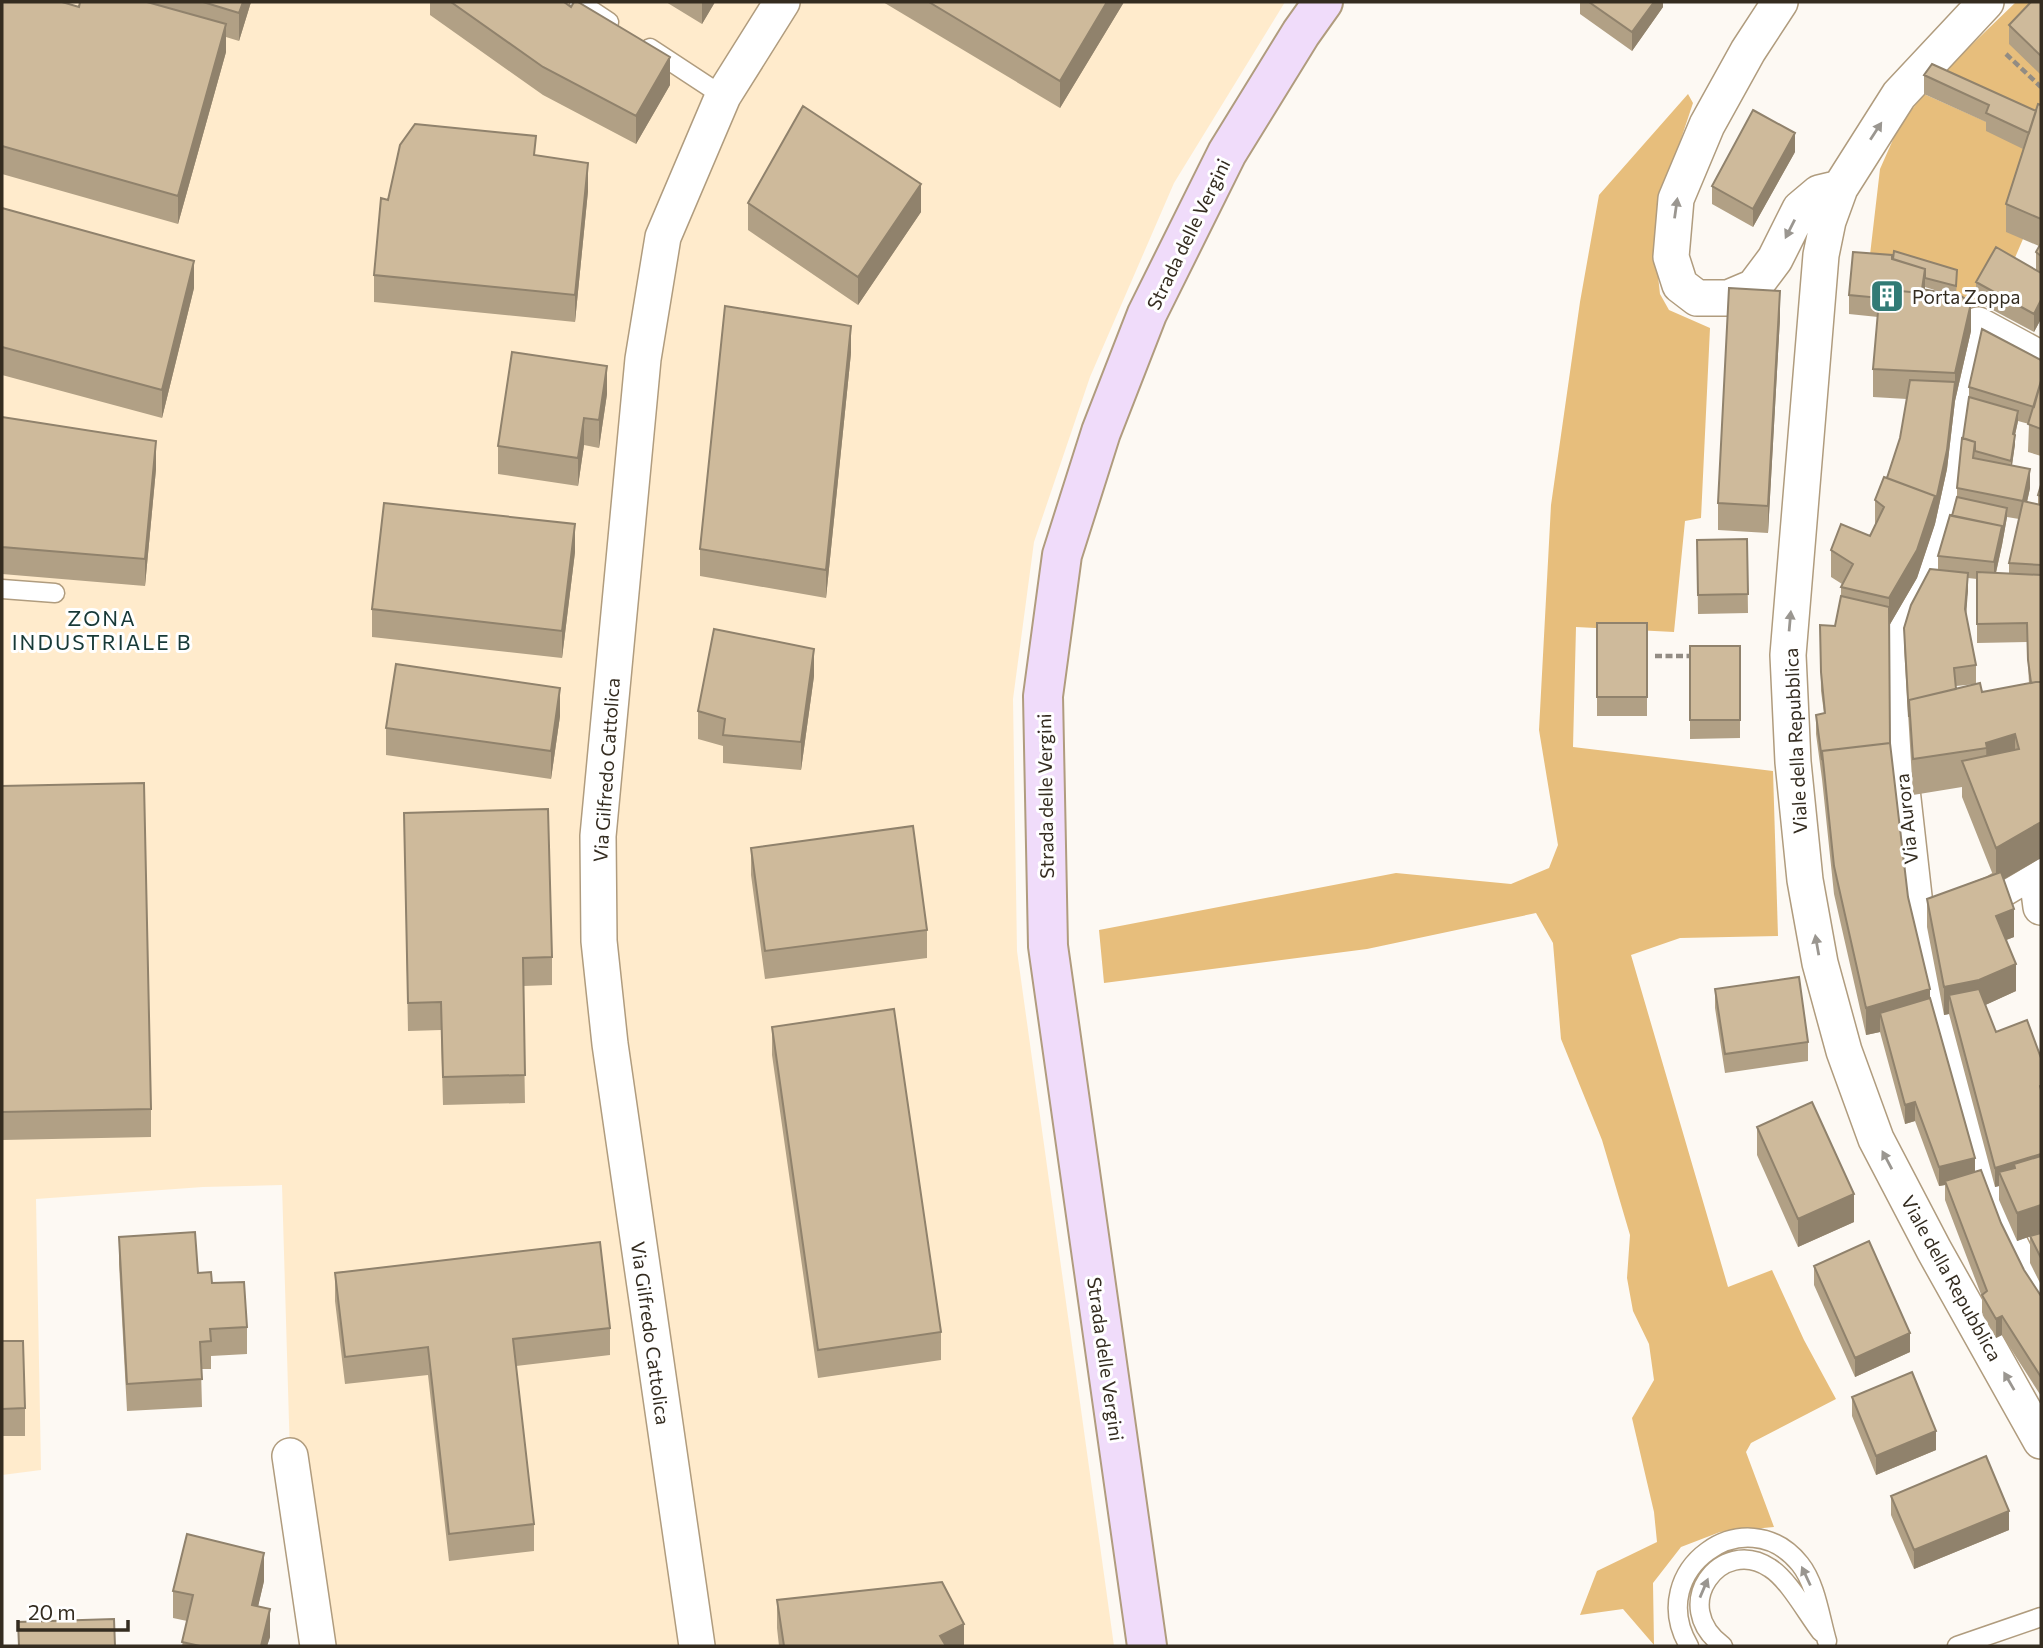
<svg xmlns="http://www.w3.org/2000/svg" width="2043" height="1648" viewBox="0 0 2043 1648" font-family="Commissioner,sans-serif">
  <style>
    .built { fill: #ffebcc }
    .green { fill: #e7be7c }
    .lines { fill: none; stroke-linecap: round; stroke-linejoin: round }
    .service-casing { stroke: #b09c7e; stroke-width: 21 }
    .minor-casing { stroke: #b09c7e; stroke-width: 38 }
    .secondary-casing { stroke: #b09c7e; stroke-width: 42 }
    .path { stroke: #928c83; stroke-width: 4.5; stroke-dasharray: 7 3.5; stroke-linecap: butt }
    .service { stroke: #fff; stroke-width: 18 }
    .minor { stroke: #fff; stroke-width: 35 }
    .secondary { stroke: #f0dcfa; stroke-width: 38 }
    .wall { fill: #b1a085; fill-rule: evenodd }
    .shaded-wall { fill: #90826c }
    .building { fill: #ceba9b; stroke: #90826c; stroke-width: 2 }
    .oneway { fill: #9a9690 }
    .labels { text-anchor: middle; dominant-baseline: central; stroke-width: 6; stroke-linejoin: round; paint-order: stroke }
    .street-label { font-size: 19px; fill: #342c20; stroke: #fff }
    .poi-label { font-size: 19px; fill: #342c20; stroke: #fff; text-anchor: start }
    .neighbourhood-label { font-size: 21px; letter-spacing: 2px; fill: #173937; stroke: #fff }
  </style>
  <rect width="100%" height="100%" fill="#fdf9f3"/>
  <path class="built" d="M2,2H1285L1174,183L1090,377L1034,542L1013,699L1017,951L1114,1646H318L290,1456L282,1185L203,1187L36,1199L41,1470L2,1475Z"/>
  <path class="green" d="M2016,2H2041V133L1932,83Z
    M1688,94L1693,103L1660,202L1655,248L1660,294L1669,310L1710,328L1701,518L1685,521L1674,632L1576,627L1573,747L1773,771L1778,936L1680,938L1631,955L1728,1287L1772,1270L1804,1340L1836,1399L1751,1443L1746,1452L1774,1527L1720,1532L1681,1547L1653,1583L1654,1645L1623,1609L1580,1615L1597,1571L1657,1542L1654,1512L1632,1418L1654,1380L1649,1344L1633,1311L1627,1278L1630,1235L1602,1140L1561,1039L1553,943L1536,913L1367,949L1104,983L1099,930L1396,873L1511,884L1549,868L1558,845L1539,730L1551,505L1580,302L1599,195Z
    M1924,94L1989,123L2031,153L2023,239L2008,274L1996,266L1976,301L1956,296V279L1868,272L1880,169L1899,126Z"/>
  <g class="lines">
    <g class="service-casing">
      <path id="service" d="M579,2L609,22
        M650,48L723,96
        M2,589L55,593
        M1689,1646C1644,1570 1746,1497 1800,1564C1816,1584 1820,1617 1827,1641
        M1723,1646C1668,1606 1721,1535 1770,1568C1789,1580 1807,1614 1821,1632
        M1957,1646L2041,1617"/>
    </g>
    <g class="minor-casing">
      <path id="minor" d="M1780,2L1748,51L1707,125L1676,199L1671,257L1680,285L1697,298H1728L1754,287L1775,259L1800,209L1819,193L1840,188
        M1986,2L1899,95L1840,188L1828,221L1821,255L1788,655L1793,762L1805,880L1820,963L1844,1051L1876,1139L1934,1250L2041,1441
        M2041,359L1978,325L1960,406L1953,472L1943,526L1926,580L1899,627L1895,652V692L1900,772L1917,923L1938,1017L1989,1195L2001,1226L2041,1305
        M2036,869L2041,907
        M1963,906L1994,894L2041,866
        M290,1456L318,1646
        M697,1646L610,1044L599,941L598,836L643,359L663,237L723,96L782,2"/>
    </g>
    <g class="secondary-casing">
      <path id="secondary" d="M1147,1646L1048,946L1043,696L1062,555L1101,432L1147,314L1227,153L1301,33L1323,2"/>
    </g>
    <path class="path" d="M2006,54L2041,87
      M1655,656H1696"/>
    <use href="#service" class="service"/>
    <use href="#minor" class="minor"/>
    <use href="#secondary" class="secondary"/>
  </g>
  <path class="wall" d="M2,2L79,7L80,2H251L239,41L226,37V52L178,224L2,174Z
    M430,2H564L670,85L636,144L543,95L430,15Z
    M666,2H715L702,24Z
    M883,2H1124L1060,108Z
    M1580,2H1663V7L1632,51L1580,14Z
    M2041,2V75L2009,44V25Z
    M1924,75L2036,111L2041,105V319L2034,332L1976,301V282L2036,270V252L2039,246L2006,232V204L2023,149L1986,131V122L1924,94Z
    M1795,152L1753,227L1712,204V186Z
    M536,155L588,191L575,322L374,302V275L388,200Z
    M748,203L921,212L858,305L748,230Z
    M2,208L194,288L162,418L2,375Z
    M1853,252L1957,280L1956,295L1971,331L1955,401L1947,469L1935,524L1917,578L1889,626L1890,743L1908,897L1930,998L1975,1172L2024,1270L2041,1296V1396L2002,1335L1996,1338L1982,1314V1297L1945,1200V1185L1939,1186L1915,1121L1905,1124L1880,1032L1866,1035L1834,894L1822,779L1816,734V715L1824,713L1821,691L1820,625L1835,626L1841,596V587L1842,584L1831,577V550L1870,536L1875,525V500L1887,478L1900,438L1907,399L1873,397V369L1878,317L1849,314V295ZM1925,287L1944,293L1925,289Z
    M1780,318L1768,533L1718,530V503Z
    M851,353L826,598L700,576V549Z
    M2041,360V456L2028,452L2029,424L2018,421L2015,435V444L2012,466L2030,488L2027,502L2038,504V495L2041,485V858L2004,880L2014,937L2006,940L2016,991L1985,1005L2041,1233V1285L2030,1263V1236L2017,1241L1999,1200V1186L1995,1187L1949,1014L1944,1015L1927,927V899L1993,875L1962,797V787L1913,795L1904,647V628L1938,569V556L1952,516L1957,497V488L1969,397V387ZM2007,517L2019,519L2009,563V574L1996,573L2002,545ZM1968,578L1977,579V643L2027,642L2029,684L1982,692L1956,689V686L1976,684V665L1966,614Z
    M607,394L599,448L584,445L578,486L498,474V446Z
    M2,417L156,469L145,586L2,574Z
    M1747,539L1748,613L1698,614L1697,540Z
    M575,552L562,658L372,637V609Z
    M1597,623H1647V716H1597Z
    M1690,646H1740V738L1690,739Z
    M814,676L801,770L723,763V746L698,739V711Z
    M560,716L551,779L386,755V728Z
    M2,786L151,1109V1137L2,1140Z
    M404,813L552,957V985L523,986L525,1103L443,1105L441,1030L408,1031Z
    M751,848L927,930V958L765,979L751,875Z
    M1715,989L1808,1042V1061L1725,1073L1715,1008Z
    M772,1027L941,1332V1360L818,1378L772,1055Z
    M1757,1127L1854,1222L1798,1247L1757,1155Z
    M119,1237L212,1283L247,1327V1354L211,1356V1369H201L202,1407L127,1411L119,1264Z
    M1814,1266L1910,1352L1855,1377L1814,1285Z
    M335,1273L610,1328V1355L516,1366L534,1524V1551L449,1561L428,1375L345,1384L335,1301Z
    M2,1341L25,1408V1436H2Z
    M1852,1397L1936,1450L1876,1475L1852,1416Z
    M1891,1496L2009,1530L1914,1569L1891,1515Z
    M264,1581L258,1606L270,1637L267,1646H182L187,1621L173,1618V1591Z
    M777,1600L964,1646H779L777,1628Z"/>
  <path class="shaded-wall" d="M243,2H251L239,41V13Z
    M702,2H715L702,24Z
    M1107,2H1124L1060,108V81Z
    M1654,2H1663V7L1632,51V32Z
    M226,24V52L178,224V196Z
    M670,57V85L636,144V116Z
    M1795,133V152L1753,227V209Z
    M588,163V191L575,322V295Z
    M921,184V212L858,305V277Z
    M194,261V288L162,418V390Z
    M1925,269V287L1920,321V302Z
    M1780,291V318L1768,533V506Z
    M2041,300V319L2034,332V314Z
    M1971,303V331L1955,401L1947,469L1935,524V505L1955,382V373Z
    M851,326V353L826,598V570Z
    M607,366V394L599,448V420Z
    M2018,411V421L2013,444V434Z
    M584,418V445L578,486V458Z
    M2015,435V444L2011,471V461Z
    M156,441V469L145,586V559Z
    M2030,469V488L2023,520V501Z
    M1935,496V524L1917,578L1889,626V598Z
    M2007,508V517L2002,545L1994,581V562Z
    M575,524V552L562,658V631Z
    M1968,573V591L1965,628V609Z
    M814,649V676L801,770V742Z
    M560,688V716L551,779V751Z
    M2015,734V770L1987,779L1986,743Z
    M2041,822V858L1996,884V848Z
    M2014,909V937L1996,944V916Z
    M2016,964V991L1979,1008L1949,995V1014L1944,1015V987Z
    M1930,989V1017L1880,1013V1032L1866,1035V1008Z
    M1915,1102V1121L1905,1124V1105Z
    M2041,1154V1173L2015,1168L2014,1164V1181L1999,1172V1186L1995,1187V1168Z
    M1975,1158V1176L1945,1181V1185L1939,1186V1167Z
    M1854,1194V1222L1798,1247V1219Z
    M2041,1205V1233L2017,1241V1213Z
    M2002,1316V1335L1996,1338V1319Z
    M1910,1333V1352L1855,1377V1358Z
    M1936,1431V1450L1876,1475V1456Z
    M2009,1511V1530L1914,1569V1550Z
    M264,1553V1581L252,1633V1605Z
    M270,1609V1637L267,1646H261Z
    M964,1624V1646H940V1636Z"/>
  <path class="building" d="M2,2H62L79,7L80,2H147L226,24L178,196L2,146Z
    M203,2H243L239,13Z
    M451,2H564L571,7L574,2H578L670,57L636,116L543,67Z
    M929,2H1107L1060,81Z
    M1589,2H1654L1632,32Z
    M2031,2H2041V56L2009,25Z
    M1932,64L2036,111L2029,133L1986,113L1989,105L1924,75Z
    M2038,104L2041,105V219L2006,204Z
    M803,106L921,184L858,277L748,203Z
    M1753,110L1795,133L1753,209L1712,186Z
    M415,124L536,136L534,155L588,163L575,295L374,275L381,198L388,200L400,145Z
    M2,208L194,261L162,390L2,347Z
    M2041,243V256L2036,252Z
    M1996,247L2041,273V300L2034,314L1976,282Z
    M1894,251L1957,270L1956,286L1925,278V269L1893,259Z
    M1853,252L1892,255V259L1925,269L1922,289H1921L1920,293L1880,289V298L1849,295Z
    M1729,288L1780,291L1768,506L1718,503Z
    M1880,289L1920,293L1921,289L1961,296L1971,303L1955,373L1873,369Z
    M725,306L851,326L826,570L700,549Z
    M1982,329L2041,360V381L2034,407L1969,387Z
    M512,352L607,366L599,420L584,418L578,458L498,446Z
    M1910,380L1955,382L1947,450L1935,505V496L1887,478L1900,438Z
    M2041,381V429L2028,424Z
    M1969,397L2018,411L2013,434L2015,435L2011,461L1975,451V442L1963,438Z
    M2,417L156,441L145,559L2,547Z
    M1962,438L1975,442L1973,458L2030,469L2023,501L1957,488Z
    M1884,477L1935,496L1917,550L1889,598L1841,587L1853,564L1831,550L1841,524L1870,536L1884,507L1875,500Z
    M2041,485V496L2038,495Z
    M1957,497L2007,508L2002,536V526L1952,516Z
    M2023,501L2041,505V565L2009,563Z
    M384,503L575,524L562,631L372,609Z
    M1950,515L2002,526L1994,562L1938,556Z
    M1747,539L1748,594L1698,595L1697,540Z
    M1930,569L1968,573L1965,609L1976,665L1954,668L1956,689L1909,700V717L1904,628L1911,605Z
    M1977,572L2041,575V681L2031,683L2028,660L2027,623L1977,624Z
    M1841,596L1889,607L1890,743L1822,751V760L1816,715L1825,713L1821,672L1820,625L1835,626Z
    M1597,623H1647V697H1597Z
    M714,629L814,649L801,742L723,735L725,719L698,711Z
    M1690,646H1740V720H1690Z
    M396,664L560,688L551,751L386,728Z
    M2041,681V822L1996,848L1962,761L2019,749L2015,734L1986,743L1987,748L1913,759L1909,700L1980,683L1982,692Z
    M1890,743L1908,897L1930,989L1866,1008L1834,866L1822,751Z
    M144,783L151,1109L2,1112V786Z
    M548,809L552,957L523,958L525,1075L443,1077L441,1002L408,1003L404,813Z
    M913,826L927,930L765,951L751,848Z
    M2001,872L2014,909L1996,916L2016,964L1979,980L1944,987L1927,899Z
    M1799,977L1808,1042L1725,1054L1715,989Z
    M1979,989L1996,1032L2027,1020L2041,1058V1085L2040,1086L2041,1090V1154L1995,1168L1949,995Z
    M1930,998L1975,1158L1939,1167L1915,1102L1905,1105L1880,1013Z
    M894,1009L941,1332L818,1350L772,1027Z
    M1812,1102L1854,1194L1798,1219L1757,1127Z
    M2041,1156V1205L2017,1213L1999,1172L2015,1168L2014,1164Z
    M1981,1170L2001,1223L2024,1270L2041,1296V1377L2002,1316L1996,1319L1982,1295L1987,1291L1945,1181Z
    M195,1232L198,1273L211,1272L212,1283L244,1282L247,1327L210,1329L211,1341L200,1342L202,1379L127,1384L119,1237Z
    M2041,1233V1258L2030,1236Z
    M1869,1241L1910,1333L1855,1358L1814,1266Z
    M600,1242L610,1328L513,1339L534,1524L449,1534L428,1347L345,1357L335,1273Z
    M2,1341H23L25,1408L2,1409Z
    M1912,1372L1936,1431L1876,1456L1852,1397Z
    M1986,1456L2009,1511L1914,1550L1891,1496Z
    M187,1534L264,1553L252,1605L270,1609L261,1646H200L182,1642L193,1595L173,1591Z
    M942,1582L964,1624L940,1636L946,1646H784L777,1600Z
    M114,1619L115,1646H19L18,1622Z"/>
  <defs><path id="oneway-solid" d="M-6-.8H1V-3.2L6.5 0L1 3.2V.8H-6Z" transform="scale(1.75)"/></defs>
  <g class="oneway">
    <use href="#oneway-solid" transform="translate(1876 131) rotate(-57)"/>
    <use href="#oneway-solid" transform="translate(1676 208) rotate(-82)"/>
    <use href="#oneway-solid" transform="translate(1790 229) rotate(117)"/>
    <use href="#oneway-solid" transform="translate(1790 621) rotate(-85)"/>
    <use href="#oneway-solid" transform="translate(1817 945) rotate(-100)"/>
    <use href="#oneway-solid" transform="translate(1887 1160) rotate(-118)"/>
    <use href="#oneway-solid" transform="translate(2009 1381) rotate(-120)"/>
    <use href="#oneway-solid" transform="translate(1806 1576) rotate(-115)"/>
    <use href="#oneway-solid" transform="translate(1704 1588) rotate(-67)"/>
  </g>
  <defs>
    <g id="building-square" transform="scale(1.75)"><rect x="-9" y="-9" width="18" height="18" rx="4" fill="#327b76" stroke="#fff"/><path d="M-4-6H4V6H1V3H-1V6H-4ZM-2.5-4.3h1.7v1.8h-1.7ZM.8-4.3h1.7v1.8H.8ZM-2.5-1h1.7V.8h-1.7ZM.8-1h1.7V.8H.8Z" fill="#fff"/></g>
  </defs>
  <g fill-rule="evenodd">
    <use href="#building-square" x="1887" y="296"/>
  </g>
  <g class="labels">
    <g class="street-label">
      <text transform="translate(1188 234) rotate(-64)">Strada delle Vergini</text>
      <text transform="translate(1795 741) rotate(-93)">Viale della Repubblica</text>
      <text transform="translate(606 770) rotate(-86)">Via Gilfredo Cattolica</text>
      <text transform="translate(1045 796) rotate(-91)">Strada delle Vergini</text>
      <text transform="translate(1906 819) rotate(-96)">Via Aurora</text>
      <text transform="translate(1952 1278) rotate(61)">Viale della Repubblica</text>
      <text transform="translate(651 1333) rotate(82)">Via Gilfredo Cattolica</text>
      <text transform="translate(1106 1359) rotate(82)">Strada delle Vergini</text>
    </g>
    <g class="poi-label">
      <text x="1912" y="296">Porta Zoppa</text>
    </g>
    <g class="neighbourhood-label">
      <text x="102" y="617">ZONA<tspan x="102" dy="24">INDUSTRIALE B</tspan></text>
    </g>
  </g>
  <rect width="2043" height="1648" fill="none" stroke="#342c20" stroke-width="7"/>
  <path d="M18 1620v10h110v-10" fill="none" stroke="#342c20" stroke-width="3.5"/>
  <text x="28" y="1620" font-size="21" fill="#342c20" stroke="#ffffff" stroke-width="5" paint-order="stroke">20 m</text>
</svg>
